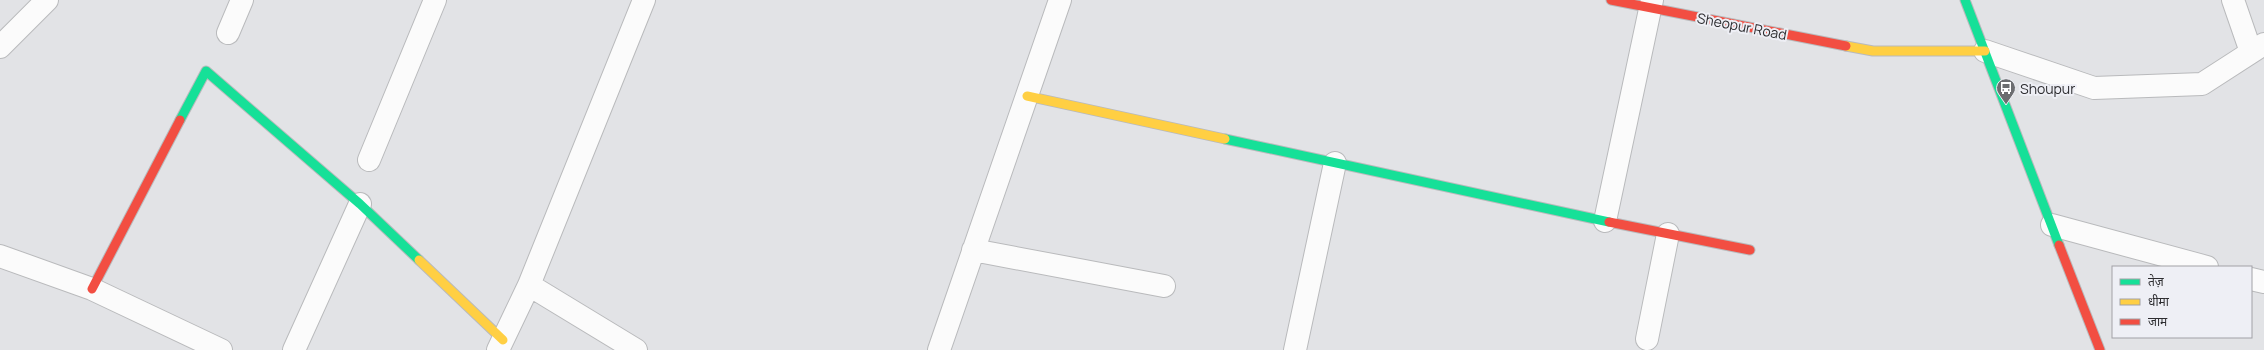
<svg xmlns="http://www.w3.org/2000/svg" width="2264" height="350" viewBox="0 0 2264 350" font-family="Manrope,'Noto Sans Devanagari',sans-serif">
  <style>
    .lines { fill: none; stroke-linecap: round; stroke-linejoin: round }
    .street-casing { stroke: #b9babc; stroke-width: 24 }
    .fast-casing { stroke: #b9babc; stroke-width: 11 }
    .slow-casing { stroke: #b9babc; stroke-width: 11 }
    .jam-casing { stroke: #b9babc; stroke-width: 11 }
    .street { stroke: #fbfbfb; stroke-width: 22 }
    .fast { stroke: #16e098; stroke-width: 9 }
    .slow { stroke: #ffcf43; stroke-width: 9 }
    .jam { stroke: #f24e42; stroke-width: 9 }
    .labels { text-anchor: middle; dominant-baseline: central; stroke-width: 4; stroke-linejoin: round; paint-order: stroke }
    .street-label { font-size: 14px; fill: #2d2d30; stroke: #eeeff5 }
    .poi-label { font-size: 14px; fill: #2d2d30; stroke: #eeeff5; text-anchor: start }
  </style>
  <rect width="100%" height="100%" fill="#e2e3e6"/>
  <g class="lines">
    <g class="street-casing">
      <path id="street" d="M2233,0L2251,52
        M228,33L242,0
        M0,47L47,0
        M1985,51L2094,88L2202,84L2264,44
        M369,160L435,0
        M1605,221L1652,0
        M2052,225L2207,267
        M973,250L1164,286
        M0,256L92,289L221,350
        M2251,279L2264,282
        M529,285L636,350
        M1647,339L1668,234
        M294,350L360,204
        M498,350L529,285L644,0
        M939,350L1060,0
        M1295,350L1335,163"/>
    </g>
    <g class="fast-casing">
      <path id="fast" d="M1965,0L2059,245
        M180,120L206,71L360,204L419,260
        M1225,139L1609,222"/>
    </g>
    <g class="slow-casing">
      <path id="slow" d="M1846,46L1873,51H1985
        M1027,96L1225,139
        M419,260L503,340"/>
    </g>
    <g class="jam-casing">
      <path id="jam" d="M1611,0L1846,46
        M1609,222L1750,250
        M2059,245L2100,350
        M92,289L180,120"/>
    </g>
    <use href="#street" class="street"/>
    <use href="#fast" class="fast"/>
    <use href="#slow" class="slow"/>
    <use href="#jam" class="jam"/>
  </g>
  <defs>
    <g id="bus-pin" transform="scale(1)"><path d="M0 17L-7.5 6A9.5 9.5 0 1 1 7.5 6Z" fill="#6c6d70" stroke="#eeeff5"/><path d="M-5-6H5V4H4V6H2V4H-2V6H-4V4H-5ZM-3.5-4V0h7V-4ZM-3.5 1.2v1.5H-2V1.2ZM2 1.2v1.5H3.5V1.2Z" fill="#fff"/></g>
  </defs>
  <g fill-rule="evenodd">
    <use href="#bus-pin" x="2006" y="88"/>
  </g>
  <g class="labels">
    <g class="street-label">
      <text transform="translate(1742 26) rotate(11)">Sheopur Road</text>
    </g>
    <g class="poi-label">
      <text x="2020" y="88">Shoupur</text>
    </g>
  </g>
  <rect x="2112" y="266" width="140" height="72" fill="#eeeff5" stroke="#a1a1a6"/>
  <rect x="2120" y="279" width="20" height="6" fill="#16e098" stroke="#a1a1a6"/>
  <text x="2148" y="286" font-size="12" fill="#2d2d30">तेज़</text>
  <rect x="2120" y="299" width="20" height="6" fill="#ffcf43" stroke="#a1a1a6"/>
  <text x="2148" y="306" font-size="12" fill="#2d2d30">धीमा</text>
  <rect x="2120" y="319" width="20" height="6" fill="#f24e42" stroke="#a1a1a6"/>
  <text x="2148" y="326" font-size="12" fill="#2d2d30">जाम</text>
</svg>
